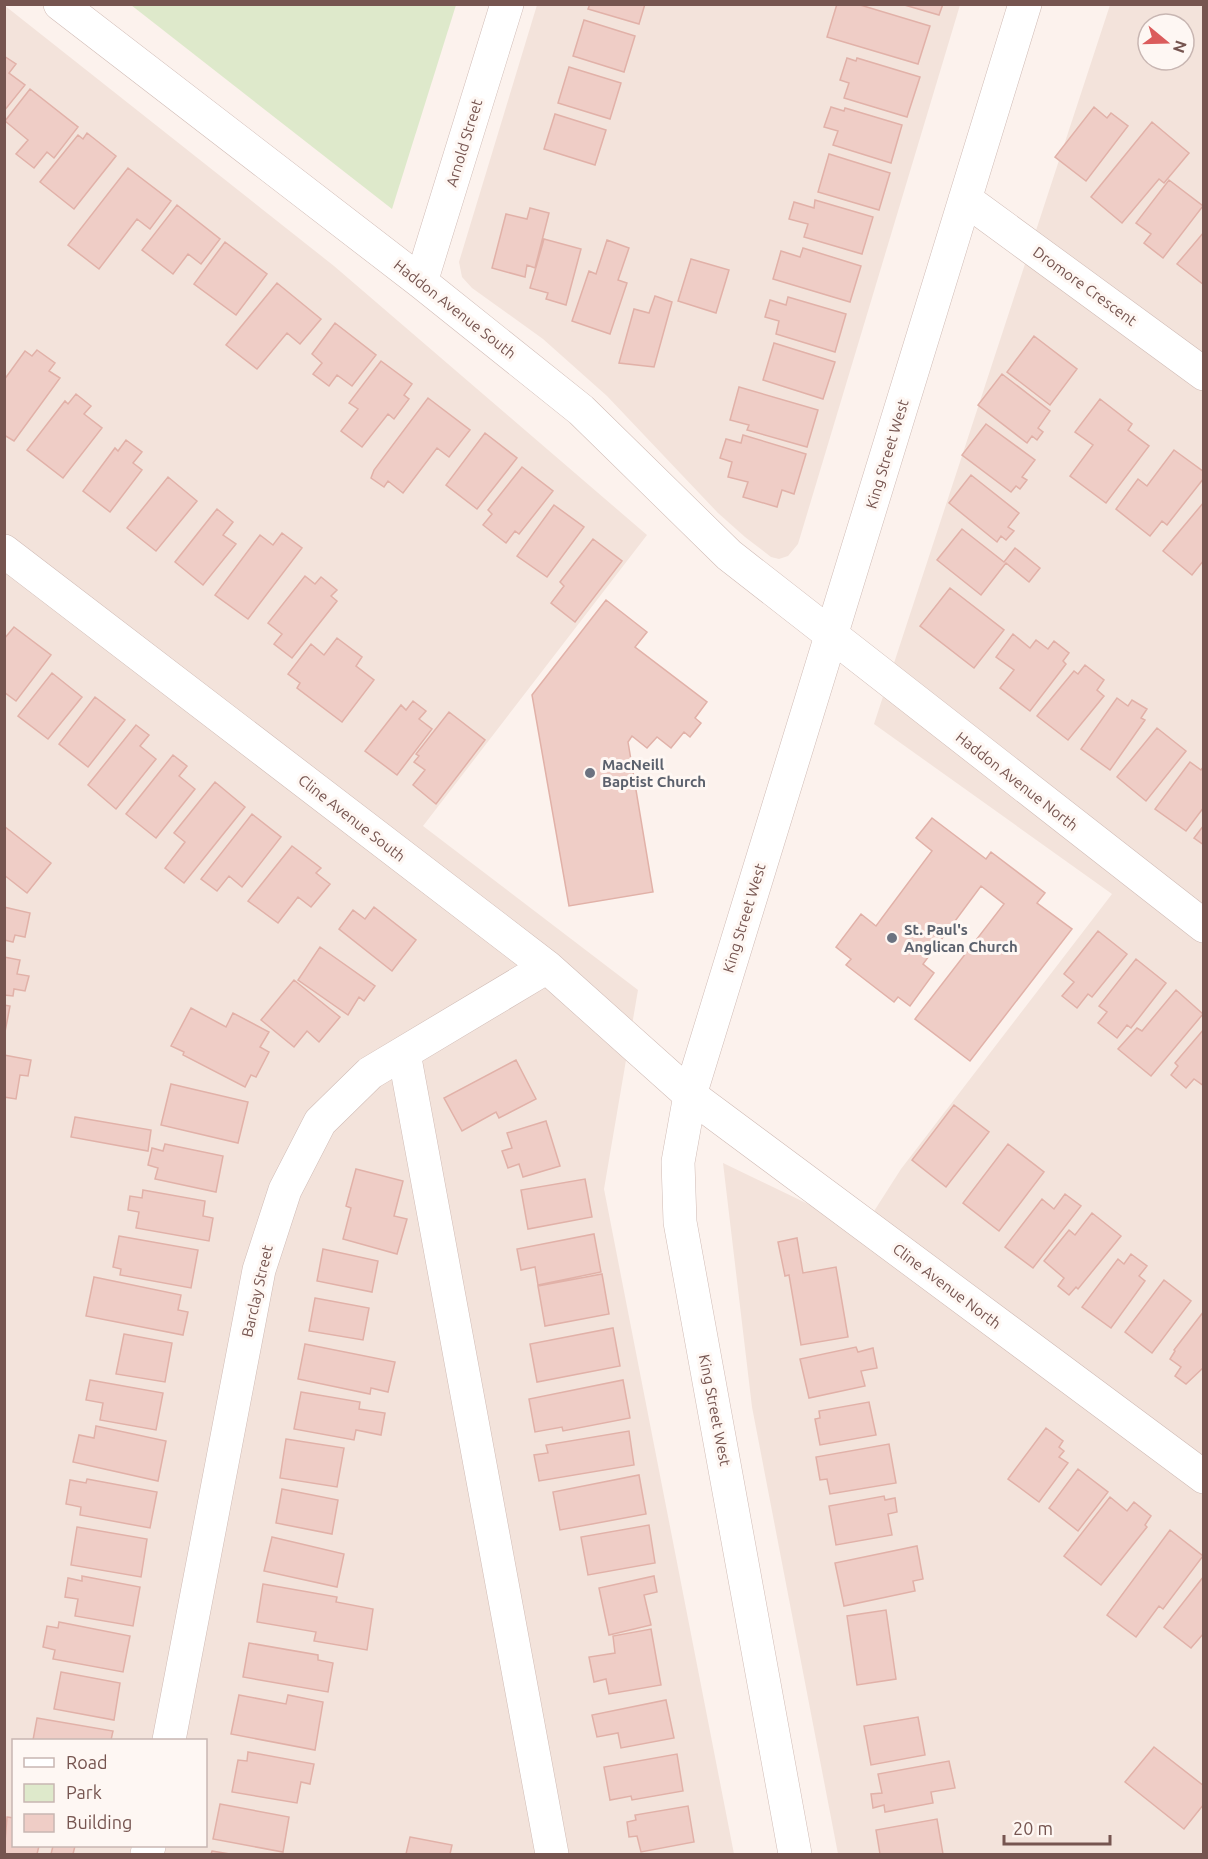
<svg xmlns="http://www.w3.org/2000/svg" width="1208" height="1859" viewBox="0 0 1208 1859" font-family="Ubuntu,sans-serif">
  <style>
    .residential { fill: #f3e3db; fill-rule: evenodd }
    .green { fill: #dee9cb }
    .building { fill: #efcdc6; stroke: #e1b1a8; stroke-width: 1.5 }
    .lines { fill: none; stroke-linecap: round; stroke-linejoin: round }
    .minor-casing { stroke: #d0bbb5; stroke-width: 34 }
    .minor { stroke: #fff; stroke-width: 33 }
    .worship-dot { fill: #6b7280; stroke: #fef7f3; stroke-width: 2 }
    .labels { text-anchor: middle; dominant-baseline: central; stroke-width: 6; stroke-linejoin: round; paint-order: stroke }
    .street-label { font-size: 15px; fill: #765550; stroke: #fef7f3 }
    .worship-label { font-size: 15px; font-weight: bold; fill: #5b616d; stroke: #fef7f3; text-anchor: start }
  </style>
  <rect width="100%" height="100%" fill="#fcf2ed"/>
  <path class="residential" d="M4,5L334,266L647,535L423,826L638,990L604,1189L734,1854H5ZM14,1740H206V1846H14Z
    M537,5H960L798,544L788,556L779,559L771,557L745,537L718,513L607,396L543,339L472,288L462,277L459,262Z
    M1110,5H1203V1854H838L752,1407L723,1163L862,1230L901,1169L1112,894L874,724ZM1148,24H1184V60H1148Z"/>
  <path class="green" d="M131,5H456L392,209Z"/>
  <path class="building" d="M590,4H645L639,24L588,9Z
    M837,4H857L930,26L918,64L827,37Z
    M901,4H943L939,15Z
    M584,20L635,36L624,72L573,56Z
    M4,56L16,64L9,73L25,85L4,111Z
    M847,58L856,61L857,58L920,77L907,117L844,98L849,83L840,80Z
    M569,67L621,83L610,119L558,103Z
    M30,89L78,127L54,158L47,152L34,168L16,154L28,140L5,121Z
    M831,107L844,111L845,108L902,125L891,163L833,145L838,131L824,127Z
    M1094,107L1107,118L1111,113L1128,126L1086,181L1055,157Z
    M555,114L606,130L595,165L544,149Z
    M1152,122L1189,153L1164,183L1159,179L1122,223L1091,197Z
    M87,133L116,156L74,209L40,182L78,135L83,139Z
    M829,154L890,173L879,210L818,192Z
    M128,168L171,201L150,229L137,219L99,269L68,245Z
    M1169,180L1203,206L1163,258L1144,243L1151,234L1136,223Z
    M815,200L873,217L862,254L804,237L808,224L789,219L794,202L814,208Z
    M177,205L220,239L201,264L188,254L173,274L142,250Z
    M530,208L549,213L535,268L527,265L525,277L492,268L506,214L527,219Z
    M1204,232V285L1177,264Z
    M544,239L581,249L566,305L546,299L548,293L530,288Z
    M607,240L629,248L618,280L627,283L610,334L572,321L589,271L596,274Z
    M225,242L267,274L236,315L194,284Z
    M803,248L861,266L850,302L773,279L781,251L800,257Z
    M691,259L729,270L716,313L678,301Z
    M277,283L321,319L300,344L287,333L257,369L226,345Z
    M655,296L672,302L654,367L619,363L634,309L649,313Z
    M788,297L846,314L835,352L776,334L779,321L765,317L770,300L786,305Z
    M335,323L376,355L352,386L337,375L329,386L313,374L322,363L312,354Z
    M1034,336L1077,369L1050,405L1007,372Z
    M774,343L835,362L823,399L763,380Z
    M37,350L55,363L49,371L60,378L14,441L4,435V380L25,351L32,356Z
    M381,361L412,384L404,395L409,399L394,419L388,414L362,447L341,431L358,409L349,403Z
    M1002,374L1050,411L1038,428L1043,432L1037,440L1032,436L1027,443L978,405Z
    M739,387L818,410L807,447L747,430L749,425L730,420Z
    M76,394L91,406L84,414L102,428L63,478L27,450L65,401L68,404Z
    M428,398L470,430L449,457L437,448L403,493L388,481L384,487L371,478L374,470Z
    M1100,399L1132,424L1128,430L1149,446L1106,503L1070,476L1093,445L1075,432Z
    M986,424L1035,460L1022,477L1027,480L1020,489L1016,486L1011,492L962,455Z
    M485,433L517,458L477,509L446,485Z
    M743,435L806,454L794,494L782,490L777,507L743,497L748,482L728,477L732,462L720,458L726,439L741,443Z
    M126,440L142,452L133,463L142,470L110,512L83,491L115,448L118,451Z
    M1174,450L1204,472V478L1167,525L1162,521L1150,536L1116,509L1138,479L1147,486Z
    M522,467L553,491L519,534L515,531L506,543L483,525L492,514L488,510Z
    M971,475L1019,513L1008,527L1014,531L1006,540L1001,536L997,542L949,503Z
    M168,477L197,501L156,551L127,528Z
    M1204,502V560L1192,575L1163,551Z
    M554,505L584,527L547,577L517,556Z
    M217,509L233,522L223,535L236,544L203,585L175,562Z
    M962,529L1004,562L1015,548L1040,568L1029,582L1006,563L981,595L937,560Z
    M282,533L302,548L248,619L215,595L260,535L273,545Z
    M593,539L622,561L575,622L551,603L564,586L560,582Z
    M305,576L315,584L321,577L337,590L331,596L337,601L292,658L274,644L282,634L268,623Z
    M950,588L1004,630L974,668L920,626Z
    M606,600L647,632L635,647L707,702L695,718L701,723L690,737L684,732L671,748L657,737L647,748L632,736L628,742L653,892L569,906L532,695Z
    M14,627L51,655L16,701L4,692V639Z
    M1013,634L1030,648L1036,640L1048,649L1054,641L1069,653L1063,661L1066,664L1030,711L1000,688L1014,670L996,657Z
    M337,638L362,657L356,666L374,680L342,722L297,688L300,683L288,674L311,644L324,655Z
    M1085,665L1104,680L1097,690L1104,696L1068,740L1037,716L1074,671L1078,674Z
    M52,673L82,697L48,739L18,716Z
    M95,697L125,720L88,767L59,744Z
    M1117,698L1128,706L1132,700L1147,709L1141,718L1145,720L1110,770L1081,749Z
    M413,701L426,711L419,719L432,729L397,775L365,751L401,705L406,710Z
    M449,712L485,740L436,804L413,785L425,770L414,762L419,756L416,754Z
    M136,725L149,735L140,746L156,759L116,809L88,785Z
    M1157,728L1186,751L1146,801L1117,777Z
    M173,755L187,766L179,776L195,789L156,838L126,814Z
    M1190,762L1201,770L1204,766V807L1186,831L1155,809Z
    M215,782L245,807L184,883L165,868L185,842L174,833Z
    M252,814L281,837L242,887L229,876L217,891L201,879Z
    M932,818L986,859L991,852L1045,893L1037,903L1072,929L970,1061L915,1019L1004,904L981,886L923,964L934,973L910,1006L898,997L894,1002L846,965L851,959L836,947L861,914L876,926L932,851L916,838Z
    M1204,825V845L1194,838Z
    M4,826L51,863L27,893L4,875Z
    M292,846L321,868L316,873L330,884L311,907L298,897L278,923L248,901Z
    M4,907L30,913L25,937L15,935L13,942L4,940Z
    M374,907L416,940L392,971L339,929L353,910L365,919Z
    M1098,931L1127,954L1092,997L1088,994L1077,1008L1062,996L1074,982L1064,974Z
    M320,947L375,986L364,1001L359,997L348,1015L298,980Z
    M4,957L20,960L17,974L29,976L25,991L14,989L13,996L4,995Z
    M1136,959L1166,983L1131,1028L1127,1025L1117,1038L1098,1023L1107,1012L1099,1006Z
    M294,980L340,1017L319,1042L307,1031L294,1047L261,1020Z
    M1176,990L1203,1014L1151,1076L1118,1049L1137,1028L1142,1031Z
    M4,1005L10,1006L4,1037Z
    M191,1008L226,1027L233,1013L269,1032L260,1047L269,1052L256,1077L251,1075L245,1087L183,1055L184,1052L171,1046Z
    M1204,1029V1086L1194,1079L1186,1088L1171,1075L1178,1066L1175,1063Z
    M4,1055L31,1060L28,1076L20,1075L16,1099L4,1097Z
    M516,1060L536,1099L499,1118L496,1112L462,1131L444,1098Z
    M171,1084L248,1102L238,1143L161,1125Z
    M954,1105L989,1132L946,1187L912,1160Z
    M75,1117L151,1130L148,1151L71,1137Z
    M546,1121L560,1166L523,1177L519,1164L508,1168L502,1151L512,1148L507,1133Z
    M165,1144L223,1156L216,1192L155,1179L158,1168L148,1165L152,1148L163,1151Z
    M1008,1144L1044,1172L999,1231L963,1203Z
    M356,1169L403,1181L394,1216L407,1219L397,1254L343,1239L351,1208L346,1206Z
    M585,1179L592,1217L528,1229L521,1190Z
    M143,1190L205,1201L203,1216L213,1218L209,1241L136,1228L139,1212L128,1210L130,1196L142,1198Z
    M1065,1194L1081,1206L1033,1268L1005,1247L1042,1199L1054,1209Z
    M1092,1213L1121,1236L1078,1289L1076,1287L1069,1295L1058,1286L1064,1278L1044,1261L1069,1230L1075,1235Z
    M594,1234L601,1272L538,1285L535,1267L521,1270L517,1249Z
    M119,1236L198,1250L191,1288L120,1275L121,1269L113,1267Z
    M797,1238L803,1273L836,1267L848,1337L801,1345L789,1275L785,1276L778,1242Z
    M323,1249L378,1261L372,1292L317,1281Z
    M1131,1254L1147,1266L1139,1276L1145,1281L1111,1328L1082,1307L1118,1259L1124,1264Z
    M602,1274L609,1314L545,1326L538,1286Z
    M94,1277L181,1295L178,1310L188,1312L183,1335L86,1316Z
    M1164,1280L1191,1301L1152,1353L1125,1332Z
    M315,1298L369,1308L363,1340L309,1331Z
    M1204,1311V1367L1186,1384L1175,1376L1181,1367L1170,1359L1175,1351L1174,1350Z
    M613,1328L620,1366L537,1382L530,1344Z
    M124,1334L172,1343L165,1382L116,1374Z
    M305,1344L395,1362L388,1392L371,1388L370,1394L298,1379Z
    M856,1347L858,1352L873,1348L877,1368L861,1371L865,1386L809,1398L800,1359Z
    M90,1380L163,1393L156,1430L100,1420L103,1403L86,1400Z
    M623,1380L630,1418L563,1431L562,1427L535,1432L529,1399Z
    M301,1392L360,1402L359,1409L385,1413L381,1435L356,1430L354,1440L294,1429Z
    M869,1402L876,1435L820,1445L815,1419L820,1418L819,1411Z
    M96,1426L166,1441L158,1481L73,1462L79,1435L94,1438Z
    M1046,1428L1063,1441L1059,1447L1064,1451L1059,1457L1068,1463L1039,1502L1008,1479Z
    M629,1431L634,1465L539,1481L534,1455L548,1453L546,1445Z
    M286,1439L344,1448L337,1487L280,1478Z
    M889,1444L896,1483L830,1494L827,1479L820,1480L816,1457Z
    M1078,1469L1108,1492L1078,1531L1049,1508Z
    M639,1475L646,1514L560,1530L553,1492Z
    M87,1479L157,1492L150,1528L80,1515L81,1507L66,1504L70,1480L86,1483Z
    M282,1489L338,1500L332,1534L276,1523Z
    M884,1496L885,1500L895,1498L897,1512L888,1514L892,1535L836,1545L829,1506Z
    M1110,1497L1127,1511L1134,1502L1151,1516L1145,1525L1147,1527L1101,1585L1064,1556Z
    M649,1525L655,1563L588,1575L581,1537Z
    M77,1527L147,1539L141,1577L71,1565Z
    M1170,1530L1203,1556L1163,1609L1159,1606L1136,1637L1107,1615Z
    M272,1537L344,1554L337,1587L264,1571Z
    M917,1546L923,1579L913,1581L915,1591L844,1606L835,1563Z
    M82,1576L140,1587L133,1626L75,1616L78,1599L65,1597L68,1578L82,1581Z
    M654,1576L657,1592L644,1595L651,1625L609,1635L599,1588Z
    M1204,1576V1633L1191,1648L1164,1627Z
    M263,1584L337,1597L336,1602L373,1609L367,1650L314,1641L316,1632L257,1622Z
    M886,1610L896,1679L857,1685L847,1616Z
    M59,1622L130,1636L123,1672L53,1659L55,1650L43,1647L47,1626L58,1628Z
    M651,1629L661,1685L609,1694L606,1679L594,1682L589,1657L615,1653L613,1636Z
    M249,1643L318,1655V1660L333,1663L328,1692L243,1677Z
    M61,1672L120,1683L114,1720L54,1709Z
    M239,1695L286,1704L288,1695L323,1702L315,1750L231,1734Z
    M666,1700L674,1738L621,1748L618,1733L597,1737L592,1715Z
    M918,1717L925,1755L871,1765L864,1726Z
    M37,1718L113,1731L111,1740H33Z
    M1154,1747L1204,1786V1804L1184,1829L1125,1782Z
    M248,1752L314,1764L310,1784L301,1782L297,1803L232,1792L238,1760L247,1761Z
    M677,1754L683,1791L632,1800L631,1796L610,1800L604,1767Z
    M949,1761L955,1788L931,1792L933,1803L885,1812L884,1805L873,1808L871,1794L882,1793L878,1774Z
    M220,1804L289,1817L283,1852L213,1839Z
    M688,1806L694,1842L641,1852L637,1836L629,1837L627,1822L636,1820L635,1815Z
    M7,1817L14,1818V1846H39L37,1854H4Z
    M937,1819L943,1854H880L876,1830Z
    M410,1837L452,1845L450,1854H453H406Z
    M53,1846H75L73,1854H51Z
    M212,1851L230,1854H211Z"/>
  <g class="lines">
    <g class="minor-casing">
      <path id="minor" d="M60,4L421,282L581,410L729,555L1204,926
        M965,199L1204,374
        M421,282L507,4
        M4,551L547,967L690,1095L1204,1477
        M404,1053L552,1854
        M169,1740L259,1270L285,1190L320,1122L370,1073L547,967
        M147,1854L149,1846
        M795,1854L680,1222L678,1162L690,1095L1025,4"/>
    </g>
    <use href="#minor" class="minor"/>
  </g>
  <g class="worship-dot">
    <circle cx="590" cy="773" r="6"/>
    <circle cx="892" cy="938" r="6"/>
  </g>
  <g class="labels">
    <g class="street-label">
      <text transform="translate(464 143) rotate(-73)">Arnold Street</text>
      <text transform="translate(1085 286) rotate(36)">Dromore Crescent</text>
      <text transform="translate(455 309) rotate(38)">Haddon Avenue South</text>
      <text transform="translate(887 454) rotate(-73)">King Street West</text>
      <text transform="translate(1017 781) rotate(38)">Haddon Avenue North</text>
      <text transform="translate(352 818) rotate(38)">Cline Avenue South</text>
      <text transform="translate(744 918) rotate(-73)">King Street West</text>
      <text transform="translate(947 1286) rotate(37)">Cline Avenue North</text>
      <text transform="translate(257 1291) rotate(-77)">Barclay Street</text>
      <text transform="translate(715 1410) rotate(79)">King Street West</text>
    </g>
    <g class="worship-label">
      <text x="602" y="764">MacNeill<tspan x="602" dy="17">Baptist Church</tspan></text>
      <text x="904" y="929">St. Paul's<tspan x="904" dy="17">Anglican Church</tspan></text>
    </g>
  </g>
  <rect width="1208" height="1859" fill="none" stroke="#765550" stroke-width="12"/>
  <rect x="12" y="1739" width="195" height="108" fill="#fef7f3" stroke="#c8b6b2" stroke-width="1.5"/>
  <rect x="24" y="1758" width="30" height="9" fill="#ffffff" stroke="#c8b6b2" stroke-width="1.5"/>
  <text x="66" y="1769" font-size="18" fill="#765550">Road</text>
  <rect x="24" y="1784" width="30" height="18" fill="#dee9cb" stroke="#c8b6b2" stroke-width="1.5"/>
  <text x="66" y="1799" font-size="18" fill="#765550">Park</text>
  <rect x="24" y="1814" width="30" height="18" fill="#efcdc6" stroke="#c8b6b2" stroke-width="1.5"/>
  <text x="66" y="1829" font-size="18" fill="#765550">Building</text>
  <g transform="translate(1166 42) rotate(109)"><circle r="28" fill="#fef7f3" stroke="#c8b6b2" stroke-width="1.5"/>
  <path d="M0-4.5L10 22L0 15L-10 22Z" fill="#db5c5c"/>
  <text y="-9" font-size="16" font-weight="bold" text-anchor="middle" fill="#765550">N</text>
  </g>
  <path d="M1004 1835v9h106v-9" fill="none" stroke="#765550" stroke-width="3"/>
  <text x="1013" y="1835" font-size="18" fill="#765550" stroke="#fef7f3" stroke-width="4.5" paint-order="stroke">20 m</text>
</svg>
